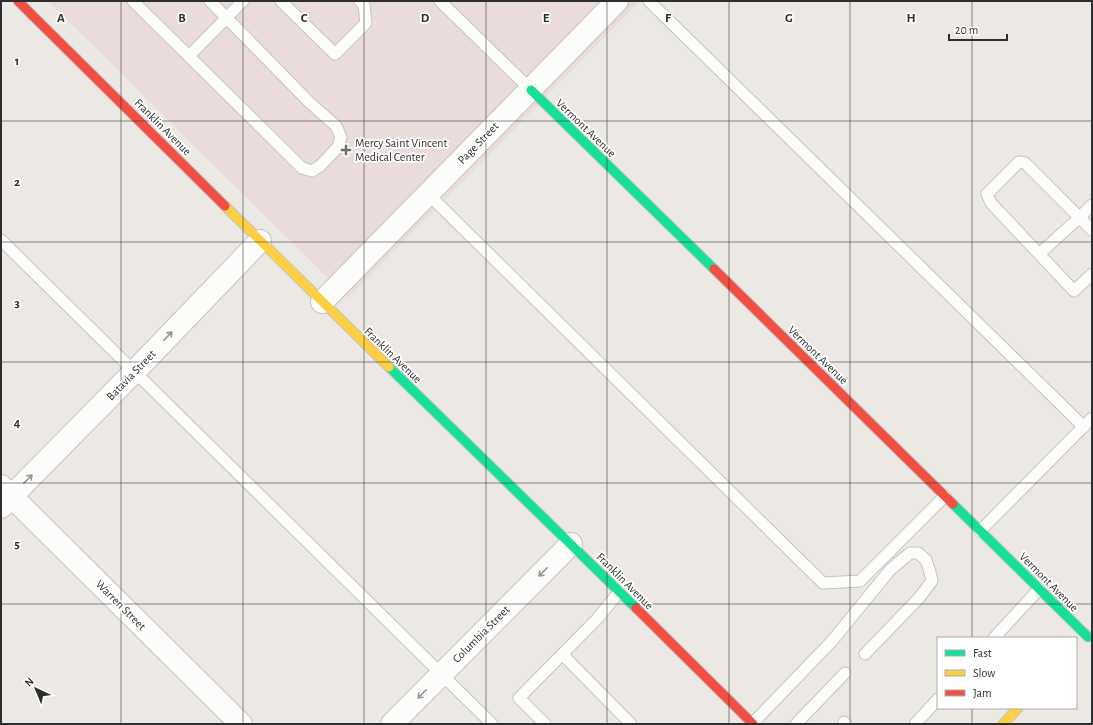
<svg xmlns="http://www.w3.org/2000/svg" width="1093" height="725" viewBox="0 0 1093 725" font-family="'Alegreya Sans',sans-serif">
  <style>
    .medical { fill: #e9dcdb }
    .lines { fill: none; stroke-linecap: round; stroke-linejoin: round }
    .lane-casing { stroke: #c5c4c5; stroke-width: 13 }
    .street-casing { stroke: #c5c4c5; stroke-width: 24 }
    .fast-casing { stroke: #c5c4c5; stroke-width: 11 }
    .slow-casing { stroke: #c5c4c5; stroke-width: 11 }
    .jam-casing { stroke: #c5c4c5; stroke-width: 11 }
    .lane { stroke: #fcfcfb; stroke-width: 11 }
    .street { stroke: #fcfcfb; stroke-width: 22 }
    .fast { stroke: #16e098; stroke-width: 9 }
    .slow { stroke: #ffcf43; stroke-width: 9 }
    .jam { stroke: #f24e42; stroke-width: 9 }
    .oneway { stroke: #959594 }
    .grid { fill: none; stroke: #2e2e2e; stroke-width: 1; stroke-opacity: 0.55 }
    .poi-dot { fill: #706f6e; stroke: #fff; stroke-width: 1.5 }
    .labels { text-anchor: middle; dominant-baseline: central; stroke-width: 3.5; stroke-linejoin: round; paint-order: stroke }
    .street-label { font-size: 12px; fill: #2e2e2e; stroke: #fff }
    .poi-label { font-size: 12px; fill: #2e2e2e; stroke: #fff; text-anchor: start }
    .grid-label { font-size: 13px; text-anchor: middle; font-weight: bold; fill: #2e2e2e; stroke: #fff; stroke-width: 3.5; stroke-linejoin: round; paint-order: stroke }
  </style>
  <rect width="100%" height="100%" fill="#ece8e4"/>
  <path class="medical" d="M48,1H640L348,298Z"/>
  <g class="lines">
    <g class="lane-casing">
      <path id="lane" d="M133,1L302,168L312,171L320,166L338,147L341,137L336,126L309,102L210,1
        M281,1L335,54L366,23L364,5L360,1
        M440,1L531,90
        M649,1L1084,427
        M189,56L243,1
        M428,194L823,583L860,581L945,496
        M1092,230L1025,163L1019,162L987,194L991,203L1074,291L1092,274
        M1,240L492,724
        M1039,254L1080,217L1092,205
        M980,531L1092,418
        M994,638L1039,589
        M562,654L631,724
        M844,722L846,724
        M753,723L832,641L890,570L910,553H918L926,560L930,572L932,581L919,598L865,654
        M545,724L519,698L598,618L619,592
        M796,724L845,673
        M915,724L938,699"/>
    </g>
    <g class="street-casing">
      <path id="street" d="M322,302L617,1
        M1,486L241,724
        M1,507L134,372L260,241
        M392,724L571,544"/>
    </g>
    <g class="fast-casing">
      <path id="fast" d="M531,90L714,269
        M389,367L636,608
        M953,504L1088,637"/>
    </g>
    <g class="slow-casing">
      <path id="slow" d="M225,206L389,367
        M1003,724L1018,708"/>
    </g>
    <g class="jam-casing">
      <path id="jam" d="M18,1L225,206
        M714,269L953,504
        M636,608L753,724"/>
    </g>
    <use href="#lane" class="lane"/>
    <use href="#street" class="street"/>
    <use href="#fast" class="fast"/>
    <use href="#slow" class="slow"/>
    <use href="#jam" class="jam"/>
  </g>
  <defs><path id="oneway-shaft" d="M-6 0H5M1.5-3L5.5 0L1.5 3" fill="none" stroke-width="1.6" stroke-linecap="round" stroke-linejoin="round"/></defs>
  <g class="oneway">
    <use href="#oneway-shaft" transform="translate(168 336) rotate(-46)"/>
    <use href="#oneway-shaft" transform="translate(28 479) rotate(-45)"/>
    <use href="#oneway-shaft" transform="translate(543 572) rotate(135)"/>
    <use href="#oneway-shaft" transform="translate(422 694) rotate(135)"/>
  </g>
  <path class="grid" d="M121,1V724M243,1V724M364,1V724M486,1V724M607,1V724M729,1V724M850,1V724M972,1V638M1,121H1092M1,242H1092M1,362H1092M1,483H1092M1,604H1092M972,708V724"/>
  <path class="poi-dot" d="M344 144h4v4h4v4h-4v4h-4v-4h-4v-4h4z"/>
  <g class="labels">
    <g class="street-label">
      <text transform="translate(163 127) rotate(45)">Franklin Avenue</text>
      <text transform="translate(586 128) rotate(44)">Vermont Avenue</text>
      <text transform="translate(478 143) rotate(-46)">Page Street</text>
      <text transform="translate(393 355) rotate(44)">Franklin Avenue</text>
      <text transform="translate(818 355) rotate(44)">Vermont Avenue</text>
      <text transform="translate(131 375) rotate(-46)">Batavia Street</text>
      <text transform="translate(625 581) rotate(45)">Franklin Avenue</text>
      <text transform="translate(1049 582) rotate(45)">Vermont Avenue</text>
      <text transform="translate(121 605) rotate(45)">Warren Street</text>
      <text transform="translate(481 634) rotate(-45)">Columbia Street</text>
    </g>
    <g class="poi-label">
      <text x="355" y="143">Mercy Saint Vincent<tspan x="355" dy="14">Medical Center</tspan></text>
    </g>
  </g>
  <g class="grid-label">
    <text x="61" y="22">A</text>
    <text x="182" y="22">B</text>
    <text x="304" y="22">C</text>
    <text x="425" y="22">D</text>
    <text x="546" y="22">E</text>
    <text x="668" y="22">F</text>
    <text x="789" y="22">G</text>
    <text x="911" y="22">H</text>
    <text x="17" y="65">1</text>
    <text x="17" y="186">2</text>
    <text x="17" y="307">3</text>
    <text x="17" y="427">4</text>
    <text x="17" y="548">5</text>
  </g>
  <rect width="1093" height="725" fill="none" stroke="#2e2e2e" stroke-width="4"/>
  <rect x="937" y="637" width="140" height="72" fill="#ffffff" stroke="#ababab"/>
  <rect x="945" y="650" width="20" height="6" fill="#16e098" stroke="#ababab"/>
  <text x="973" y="657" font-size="12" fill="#2e2e2e">Fast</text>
  <rect x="945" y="670" width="20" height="6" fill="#ffcf43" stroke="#ababab"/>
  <text x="973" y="677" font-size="12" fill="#2e2e2e">Slow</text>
  <rect x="945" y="690" width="20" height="6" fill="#f24e42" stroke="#ababab"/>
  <text x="973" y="697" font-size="12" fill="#2e2e2e">Jam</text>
  <g transform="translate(36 689) rotate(316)" stroke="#ffffff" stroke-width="3" paint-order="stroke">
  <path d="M0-3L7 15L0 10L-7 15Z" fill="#2e2e2e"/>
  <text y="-6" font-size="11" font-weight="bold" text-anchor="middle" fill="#2e2e2e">N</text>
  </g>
  <path d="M949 34v6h58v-6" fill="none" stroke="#2e2e2e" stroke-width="2"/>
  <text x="955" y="34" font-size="12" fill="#2e2e2e" stroke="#ffffff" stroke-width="3" paint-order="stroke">20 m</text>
</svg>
